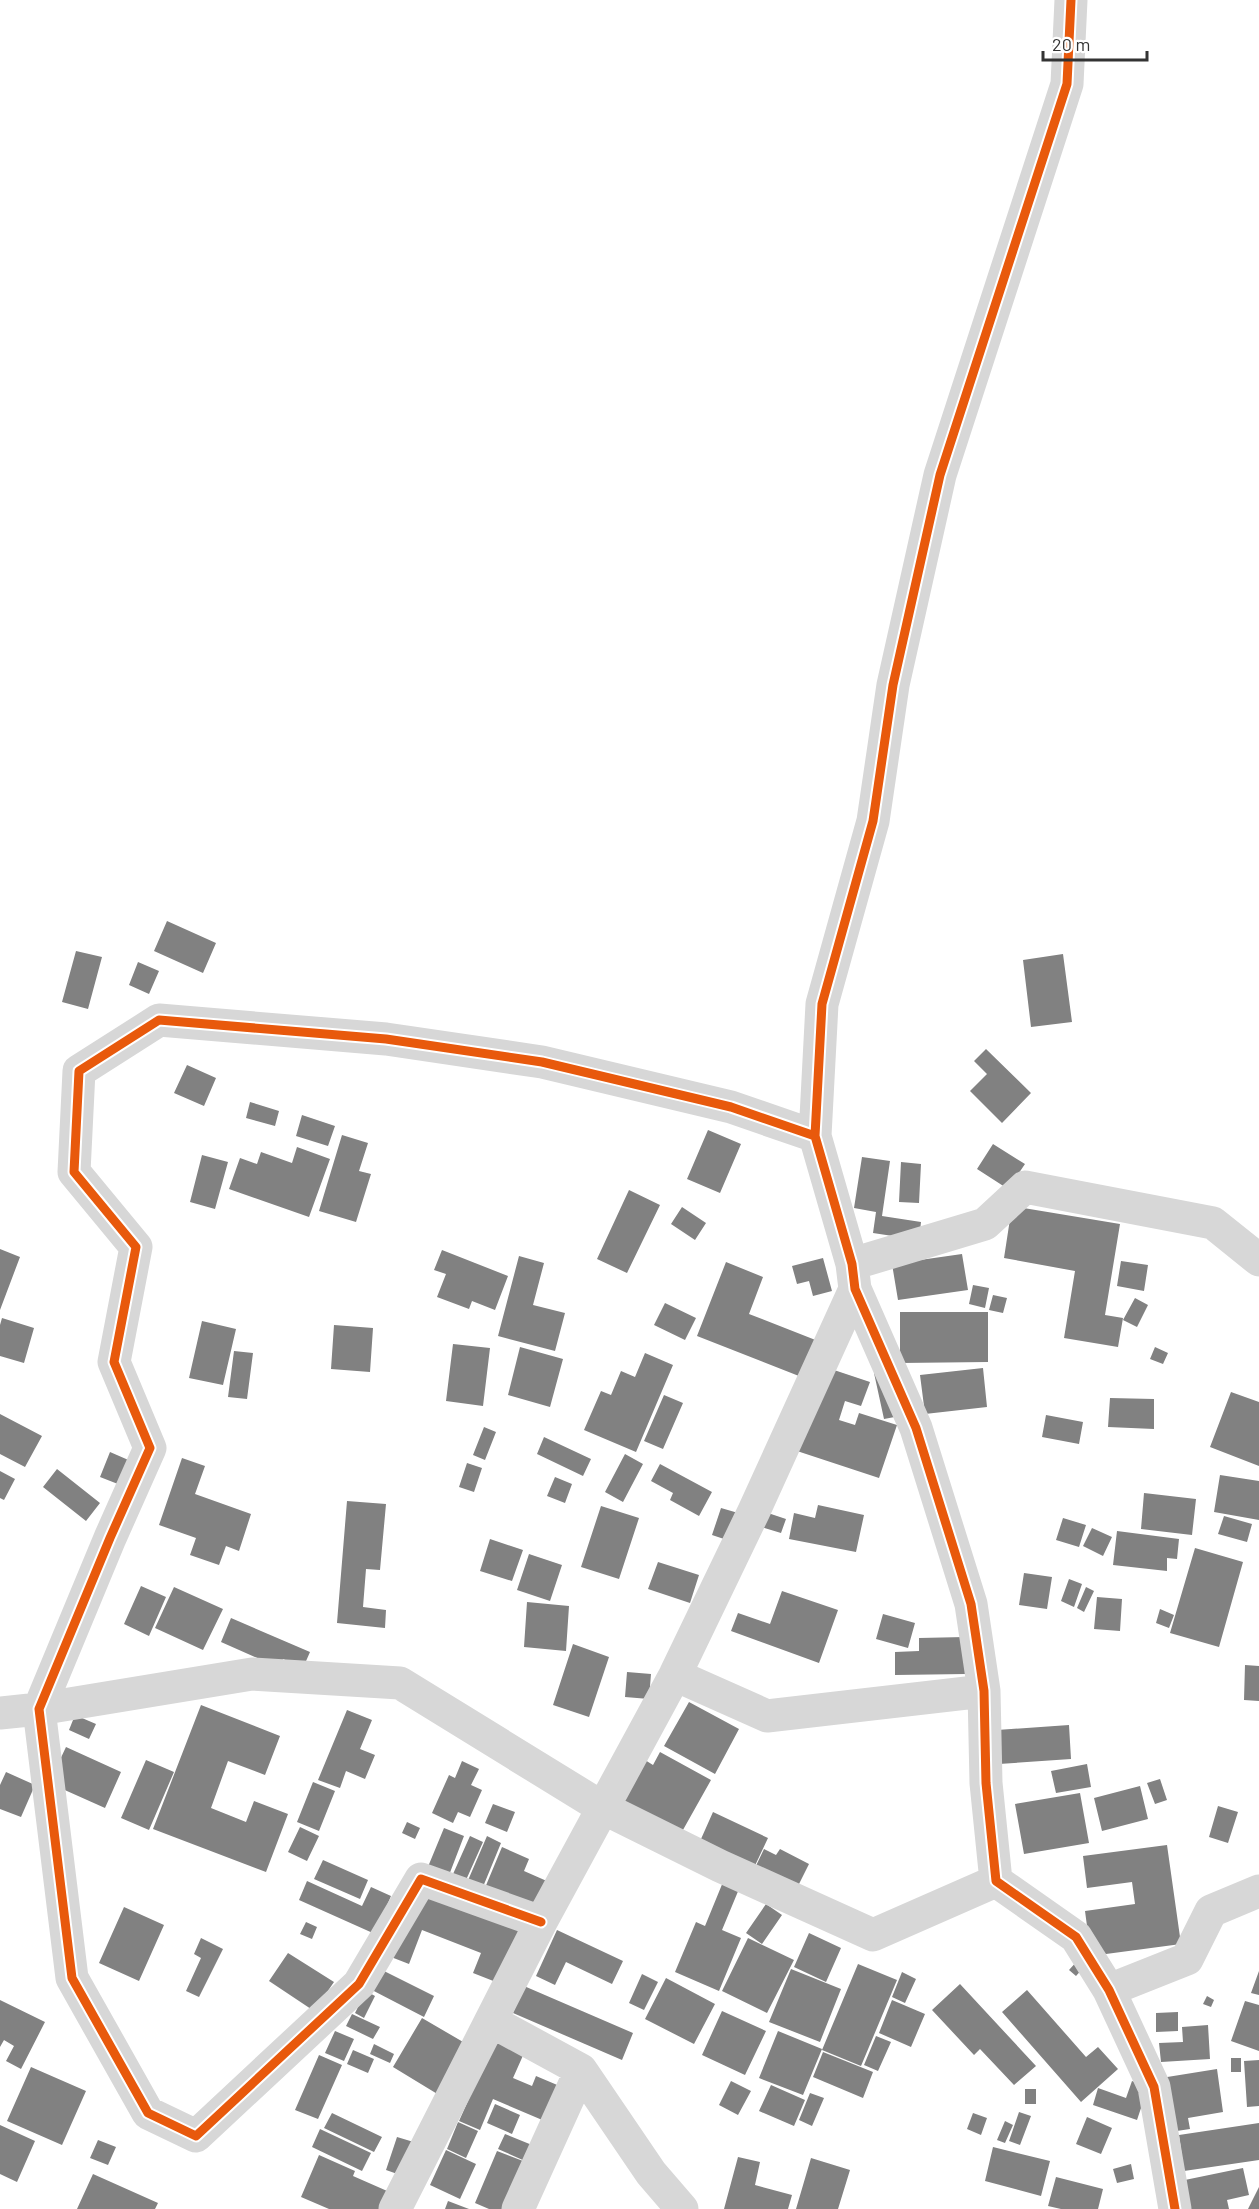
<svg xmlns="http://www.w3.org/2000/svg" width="1259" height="2209" viewBox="0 0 1259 2209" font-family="Barlow,sans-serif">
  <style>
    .building { fill: #818181 }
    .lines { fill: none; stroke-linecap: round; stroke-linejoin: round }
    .minor { stroke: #d7d7d7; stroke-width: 33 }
    .cycleway-casing { stroke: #fff; stroke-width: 13 }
    .cycleway { stroke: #e8590c; stroke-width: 9 }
  </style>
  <rect width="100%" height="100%" fill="#fff"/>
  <path class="building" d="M167,921L216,943L203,973L154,951Z
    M76,951L102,957L88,1009L62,1002Z
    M1063,954L1072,1022L1031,1027L1023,960Z
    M138,962L159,971L149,994L129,985Z
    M986,1049L1031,1093L1002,1123L970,1091L987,1074L974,1061Z
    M187,1065L216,1078L204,1106L174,1093Z
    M250,1102L279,1111L275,1126L246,1118Z
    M302,1115L335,1126L328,1146L296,1136Z
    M708,1130L741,1144L720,1193L687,1179Z
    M342,1135L368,1143L359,1171L371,1174L356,1222L319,1211Z
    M993,1144L1025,1164L1008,1189L977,1169Z
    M297,1147L330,1159L309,1217L229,1189L240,1158L257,1164L261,1152L292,1163Z
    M202,1155L228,1162L215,1209L190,1202Z
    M862,1157L890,1161L882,1216L921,1222L919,1240L873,1233L876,1212L854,1208Z
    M901,1162L921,1164L919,1203L899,1202Z
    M629,1190L660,1205L627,1273L597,1259Z
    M1012,1206L1120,1224L1105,1315L1123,1318L1118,1347L1064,1338L1075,1271L1004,1258Z
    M682,1207L706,1223L695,1240L671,1224Z
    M0,1249L20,1257L0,1310Z
    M442,1250L508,1276L495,1310L472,1301L469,1309L437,1297L446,1274L434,1270Z
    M962,1254L968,1290L898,1300L892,1264Z
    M519,1256L544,1263L533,1305L565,1313L555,1351L498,1336Z
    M823,1258L832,1291L813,1296L809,1281L797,1284L792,1266Z
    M1121,1261L1148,1265L1144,1291L1117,1286Z
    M726,1262L763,1277L749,1314L818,1341L804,1378L697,1336Z
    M973,1285L989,1288L985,1308L969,1304Z
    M993,1295L1007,1298L1003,1313L989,1310Z
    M1135,1298L1148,1305L1137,1327L1123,1320Z
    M665,1303L696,1318L685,1340L654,1325Z
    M900,1312H988V1362L900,1363Z
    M2,1318L34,1328L24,1363L0,1356V1325Z
    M202,1321L236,1329L223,1385L189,1378Z
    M334,1325L373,1328L370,1372L331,1369Z
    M453,1344L490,1348L483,1406L446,1401Z
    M520,1347L563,1359L550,1407L508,1395Z
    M1155,1347L1168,1353L1163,1364L1150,1359Z
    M234,1351L253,1353L247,1399L228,1397Z
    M645,1353L673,1365L636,1452L584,1430L601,1391L611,1395L621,1371L635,1377Z
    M825,1367L870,1382L861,1406L845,1401L839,1420L855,1425L859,1413L897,1425L879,1478L797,1451Z
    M983,1368L987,1407L925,1414L920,1375Z
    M890,1369L900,1416L884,1419L874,1373Z
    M1231,1392L1259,1402V1466L1210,1447Z
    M664,1395L683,1403L663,1449L644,1441Z
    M1110,1398L1154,1399V1429L1108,1427Z
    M0,1414L42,1436L25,1467L0,1454Z
    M1046,1415L1083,1422L1079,1444L1042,1437Z
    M484,1427L496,1432L485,1460L473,1455Z
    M544,1437L591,1459L583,1476L537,1454Z
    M110,1452L133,1462L123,1486L100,1477Z
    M625,1454L643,1464L623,1502L605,1492Z
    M182,1458L205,1466L195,1494L251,1514L239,1551L226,1546L219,1565L190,1555L196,1538L159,1525Z
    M467,1463L482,1468L474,1492L459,1487Z
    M660,1464L712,1492L699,1516L670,1500L673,1493L651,1481Z
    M57,1469L100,1503L86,1521L43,1487Z
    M0,1471L15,1479L4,1500L0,1498Z
    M1220,1475L1259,1481V1520L1214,1512Z
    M555,1477L572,1484L565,1503L547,1496Z
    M1144,1493L1196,1499L1192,1535L1141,1529Z
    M347,1501L386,1504L380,1570L366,1569L363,1607L386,1610L385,1628L337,1623Z
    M818,1505L864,1515L856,1552L789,1539L794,1513L815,1518Z
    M601,1506L639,1518L619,1579L581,1567Z
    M721,1508L745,1515L736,1543L712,1535Z
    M765,1512L786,1519L781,1533L761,1527Z
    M1224,1516L1252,1524L1247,1542L1218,1534Z
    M1063,1518L1086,1525L1079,1547L1056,1540Z
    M1092,1528L1112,1537L1103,1556L1083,1546Z
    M1117,1531L1179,1539L1177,1559L1167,1558V1571L1113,1565Z
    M490,1539L523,1550L512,1581L480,1571Z
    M1195,1548L1243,1562L1219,1647L1170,1633Z
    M529,1554L562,1565L550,1601L517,1590Z
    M658,1562L699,1575L690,1603L648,1589Z
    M1024,1573L1052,1577L1047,1609L1019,1605Z
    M1069,1579L1082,1584L1074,1607L1061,1601Z
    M141,1586L166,1597L149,1636L124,1624Z
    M174,1587L223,1609L203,1650L155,1628Z
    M1086,1587L1094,1591L1084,1612L1077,1608Z
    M782,1591L838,1610L819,1663L731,1631L738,1613L770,1624Z
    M1097,1597L1122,1599L1120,1631L1094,1629Z
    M527,1602L569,1606L566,1651L524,1647Z
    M1160,1609L1174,1615L1169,1628L1156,1623Z
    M883,1614L915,1623L908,1648L876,1639Z
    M231,1618L310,1652L303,1668L283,1659L280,1668L221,1642Z
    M965,1637L966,1674L895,1675V1652L919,1651V1638Z
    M573,1644L609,1657L589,1717L553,1705Z
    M1245,1665L1259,1666V1701L1244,1700Z
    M627,1672L651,1674L649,1699L625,1697Z
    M689,1702L739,1729L715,1774L664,1746Z
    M201,1705L280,1736L265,1775L228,1761L211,1808L246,1822L254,1801L288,1814L266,1872L153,1829Z
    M347,1710L372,1720L360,1749L375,1755L365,1779L346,1771L340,1788L318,1780Z
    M75,1715L96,1724L89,1739L69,1730Z
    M1069,1725L1071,1759L999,1764L997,1730Z
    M66,1747L121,1772L105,1808L49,1783Z
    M660,1752L711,1780L679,1837L620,1804L645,1760L653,1765Z
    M146,1760L174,1772L149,1830L121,1818Z
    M462,1761L479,1769L471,1785L482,1790L470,1817L458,1812L453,1823L432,1813L449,1775L455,1778Z
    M1087,1764L1091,1787L1056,1793L1051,1771Z
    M6,1772L35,1785L21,1817L0,1809V1785Z
    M1160,1779L1167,1800L1155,1804L1147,1783Z
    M313,1782L335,1791L319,1831L297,1822Z
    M1140,1786L1148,1819L1102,1831L1094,1798Z
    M1080,1793L1089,1843L1024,1854L1015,1804Z
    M493,1804L515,1812L507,1832L485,1823Z
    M1218,1806L1238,1812L1228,1843L1209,1837Z
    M713,1812L768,1838L751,1874L697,1848Z
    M407,1822L420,1828L415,1839L402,1833Z
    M300,1827L319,1836L307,1861L288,1852Z
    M444,1828L464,1836L446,1883L425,1874Z
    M470,1836L483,1842L462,1889L449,1883Z
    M487,1836L501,1843L478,1899L463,1892Z
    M1167,1845L1181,1944L1091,1956L1085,1911L1135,1904L1132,1882L1087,1888L1083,1856Z
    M502,1847L529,1859L524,1871L549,1882L534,1918L482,1895Z
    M764,1849L776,1855L780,1849L809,1864L795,1892L753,1872Z
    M323,1860L368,1880L360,1899L314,1879Z
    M307,1881L362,1906L371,1887L391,1896L375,1934L299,1900Z
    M723,1882L739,1889L722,1930L741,1938L719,1991L675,1972L696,1922L705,1926Z
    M419,1887L524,1929L501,1984L473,1973L481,1953L422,1930L409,1964L391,1957Z
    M766,1904L782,1915L762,1944L746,1933Z
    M124,1907L164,1925L139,1981L99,1963Z
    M306,1922L317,1927L312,1939L300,1934Z
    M557,1930L623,1961L612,1984L566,1962L555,1985L536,1976Z
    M809,1933L841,1948L826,1982L794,1967Z
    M201,1938L223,1949L199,1997L186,1991L201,1958L194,1954Z
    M748,1938L794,1960L767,2013L722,1991Z
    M288,1953L334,1982L314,2011L269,1981Z
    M1078,1960L1085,1966L1076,1976L1069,1970Z
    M858,1964L897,1980L861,2066L822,2050Z
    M380,1969L434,1996L424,2017L370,1989Z
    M791,1969L841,1989L820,2042L769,2022Z
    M1259,1971V1995L1251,1993Z
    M902,1972L916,1979L905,2003L892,1997Z
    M642,1974L658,1982L644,2010L629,2003Z
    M666,1978L715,2004L694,2044L645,2019Z
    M960,1984L1036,2066L1014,2085L980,2049L974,2055L932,2010Z
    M524,1986L633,2033L622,2060L513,2013Z
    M1027,1990L1086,2057L1098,2047L1118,2069L1081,2102L1002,2012Z
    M366,1991L375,1996L364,2018L355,2013Z
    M1207,1996L1214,2000L1211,2007L1203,2004Z
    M0,2000L45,2022L21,2069L6,2061L14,2046L4,2040L0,2047Z
    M892,2000L925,2014L911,2047L879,2033Z
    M1245,2001L1259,2005V2051L1231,2041Z
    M722,2011L766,2031L745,2075L702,2055Z
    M1178,2012V2031L1156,2032V2013Z
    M352,2014L380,2027L373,2039L346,2026Z
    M422,2018L470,2046L439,2095L393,2067Z
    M1208,2025L1210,2059L1161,2062L1159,2043L1183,2042L1182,2027Z
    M335,2031L354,2039L344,2061L325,2053Z
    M778,2031L822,2049L803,2095L759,2078Z
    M876,2036L891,2042L878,2071L864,2065Z
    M496,2038L525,2051L513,2078L532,2086L536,2076L562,2087L547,2122L493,2099L480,2130L459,2121Z
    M374,2044L394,2054L390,2063L370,2054Z
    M353,2050L374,2059L368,2073L347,2064Z
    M823,2052L873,2072L863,2098L813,2077Z
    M319,2055L342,2065L318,2119L295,2110Z
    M1231,2058H1241V2072H1231Z
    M1259,2060V2106L1247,2107L1244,2061Z
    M31,2067L86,2091L62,2145L7,2121Z
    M1217,2069L1223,2112L1188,2118L1190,2129L1170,2132L1161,2078Z
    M731,2081L751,2091L738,2115L719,2105Z
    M1132,2081L1148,2087L1137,2120L1093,2105L1098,2088L1126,2098Z
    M771,2085L805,2100L794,2126L759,2111Z
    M1025,2089H1036V2104H1025Z
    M810,2093L824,2098L812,2126L799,2120Z
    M495,2104L520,2115L512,2134L487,2123Z
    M1019,2112L1031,2116L1020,2145L1009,2141Z
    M332,2113L382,2137L374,2152L324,2128Z
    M973,2113L987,2118L981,2135L967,2129Z
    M1087,2117L1112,2128L1101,2154L1076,2144Z
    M1005,2121L1013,2125L1005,2143L997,2140Z
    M458,2122L478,2131L466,2158L447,2149Z
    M1259,2123V2160L1184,2171L1179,2135Z
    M0,2125L35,2141L17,2182L0,2174Z
    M320,2129L371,2153L362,2171L312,2147Z
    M505,2134L532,2145L525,2161L498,2149Z
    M397,2137L417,2143L406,2177L386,2170Z
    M98,2140L116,2147L108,2165L90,2158Z
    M993,2147L1050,2161L1041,2196L985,2181Z
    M446,2150L476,2164L460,2199L430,2185Z
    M497,2151L523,2161L504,2209H489L475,2203Z
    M319,2155L355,2171L353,2176L394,2194L387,2209H329L301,2197Z
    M738,2157L760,2162L755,2185L792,2195L788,2209H724Z
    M811,2158L850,2170L838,2209H796Z
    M1131,2164L1134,2179L1117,2183L1113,2169Z
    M1243,2168L1249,2195L1227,2200L1229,2209H1186L1180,2181Z
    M93,2174L158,2203L155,2209H77Z
    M1056,2177L1103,2189L1098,2209H1061L1048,2206Z
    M1259,2187V2209H1248Z
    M448,2201L469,2209H445Z"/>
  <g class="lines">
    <path class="minor" d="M1071,0L1067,84L940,475L893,685L873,821L822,1004L815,1136L852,1264L855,1289L916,1428L971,1604L984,1691L986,1783L996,1881L1076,1937L1109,1990L1154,2087L1175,2209
      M852,1264L985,1224L1025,1187L1213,1223L1259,1260
      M675,1675L767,1716L984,1691
      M0,1713L39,1709L252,1674L400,1683L603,1808L720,1866L873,1935L996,1881
      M541,1922L421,1879L359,1984L196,2136L148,2113L72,1978L39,1709L110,1538L150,1448L114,1362L136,1247L74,1172L79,1071L159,1020L386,1039L542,1062L731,1107L815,1136
      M1109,1990L1187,1959L1211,1911L1259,1891
      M491,2021L581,2070L518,2209
      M581,2070L651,2173L682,2209
      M395,2209L541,1922L675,1675L754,1511L855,1289"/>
    <g class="cycleway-casing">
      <path id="cycleway" d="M1071,0L1067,84L940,475L893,685L873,821L822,1004L815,1136L852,1264L855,1289L916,1428L971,1604L984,1691L986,1783L996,1881L1076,1937L1109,1990L1154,2087L1175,2209
        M541,1922L421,1879L359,1984L196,2136L148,2113L72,1978L39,1709L110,1538L150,1448L114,1362L136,1247L74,1172L79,1071L159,1020L386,1039L542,1062L731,1107L815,1136"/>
    </g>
    <use href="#cycleway" class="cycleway"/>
  </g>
  <path d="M1043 51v9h104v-9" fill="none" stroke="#333333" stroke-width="3"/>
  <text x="1052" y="51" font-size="18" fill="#333333" stroke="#ffffff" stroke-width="4.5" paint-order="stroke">20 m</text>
</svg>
